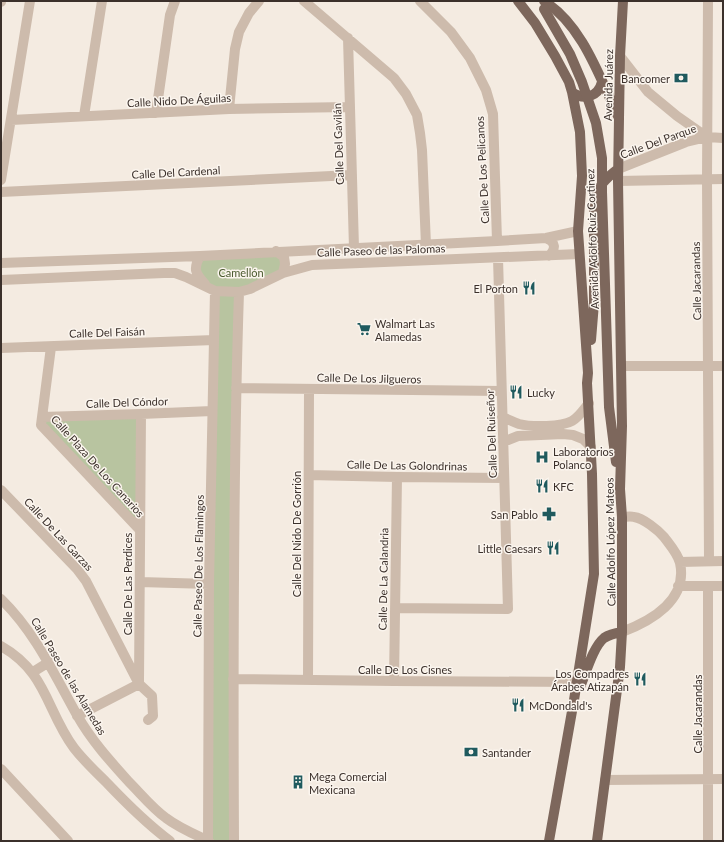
<svg xmlns="http://www.w3.org/2000/svg" width="724" height="842" viewBox="0 0 724 842" font-family="Lato,sans-serif">
  <style>
    .green { fill: #b8c4a0 }
    .lines { fill: none; stroke-linecap: round; stroke-linejoin: round }
    .minor { stroke: #cdbbac; stroke-width: 10 }
    .major { stroke: #7d675c; stroke-width: 10 }
    .major-bridge { stroke: #7d675c; stroke-width: 10 }
    .labels { text-anchor: middle; dominant-baseline: central; stroke-width: 3; stroke-linejoin: round; paint-order: stroke }
    .poi-label { font-size: 11px; fill: #3b302b; stroke: #fbf5ee; text-anchor: start }
    .street-label { font-size: 11px; fill: #3b302b; stroke: #fbf5ee }
    .park-label { font-size: 11px; fill: #4a5a2e; stroke: #fbf5ee }
  </style>
  <rect width="100%" height="100%" fill="#f4ebe1"/>
  <path class="green" d="M281,254L283,273L239,292L234,841H209L215,291L206,285L197,263L200,256Z
    M141,414L140,530L41,425L42,417Z"/>
  <g class="lines">
    <path class="minor" d="M304,1L394,78L406,94L417,115L420,133L422,150L426,245
      M420,1L451,32L470,58L486,90L493,114L497,241
      M708,1L707,179L709,561
      M1,2V1
      M348,38L354,248
      M620,56L648,92L677,116L707,137
      M229,109L235,49L239,32L249,13L259,1
      M156,113L170,15L175,1
      M84,116L102,1
      M11,120L229,109L349,107
      M618,169L686,142L707,137L723,138
      M1,180L30,1
      M618,181L723,179
      M1,192L352,175
      M546,238C556,242 556,249 549,256
      M276,251L284,257L285,264L283,273
      M200,256C193,269 195,273 205,284
      M1,263L200,256L497,241L546,238L578,231
      M1,280L164,273H175L186,277L215,291L239,292L250,289L283,273L312,265L579,254
      M51,347L41,425L140,530
      M1,348L214,340
      M621,366H723
      M236,388L501,391
      M42,417L141,414L212,411
      M502,417C508,419 513,422 519,424C531,427 562,427 572,421C579,417 584,409 589,403
      M503,442L518,436L563,434L573,435L583,439L591,447
      M309,475L397,477L504,478
      M1,490L77,569L86,581L139,684L152,696L153,716L148,720
      M622,517C626,517 630,516 634,517C643,518 658,530 664,537C670,545 678,554 680,563C688,600 651,621 622,632
      M680,562L723,561
      M140,582L209,584
      M678,586H723
      M708,586V841
      M1,599C35,632 54,674 77,715C91,740 110,761 129,782C141,794 152,808 166,818C179,828 194,834 209,841
      M395,608L508,609L498,258
      M1,646C47,672 46,710 74,748C84,761 96,772 107,783C127,804 147,824 170,841
      M33,672L49,662
      M233,679L394,681L577,682
      M308,680L309,389
      M394,681L397,477
      M139,682L141,414
      M77,716L139,684
      M1,769L68,841
      M605,780L723,779
      M208,841L209,584L215,291
      M234,841C233,658 233,475 239,292"/>
    <path class="major" d="M518,1L535,23L555,56L569,82L572,92L580,132L582,176L578,231L588,373L587,383L592,474L594,574L574,700L549,841
      M544,1C583,26 599,76 618,116
      M572,92C584,101 598,97 602,82
      M602,192L609,407L616,462
      M591,340L594,303V201C599,185 605,179 618,169
      M580,687C586,673 593,647 604,638C610,634 616,633 622,632
      M597,841L620,667L622,632V517L620,489L622,426L618,181L620,56L623,1"/>
    <path class="major-bridge" d="M544,9L570,54L582,82L596,123L602,158V192"/>
  </g>
  <defs>
    <g id="bank-bare" transform="scale(1.08)"><path d="M-6-4H6V4H-6ZM0-2.3a2.3 2.3 0 1 0 0 4.6a2.3 2.3 0 1 0 0-4.6Z" fill="#1f5a5e" stroke="#fbf5ee" stroke-width="2.5" paint-order="stroke"/></g>
    <g id="restaurant-bare" transform="scale(1.08)"><path d="M-5-6h1v4h1v-4h1v4h1v-4h1v5L-1.5 .5V6h-2V.5L-5-1ZM5-6V6H3V1.5H1.5Q1.5-4 5-6Z" fill="#1f5a5e" stroke="#fbf5ee" stroke-width="2.5" paint-order="stroke"/></g>
    <g id="supermarket-bare" transform="scale(1.08)"><path d="M-6-5.5h2.5l.6 2H6L4.5 2H-2.5L-4.4-4H-6ZM-1.5 3.2a1.3 1.3 0 1 0 .1 0ZM3 3.2a1.3 1.3 0 1 0 .1 0Z" fill="#1f5a5e" stroke="#fbf5ee" stroke-width="2.5" paint-order="stroke"/></g>
    <g id="hospital-bare" transform="scale(1.08)"><path d="M-5-5h3v3.5h4V-5h3V5h-3V1.5h-4V5h-3Z" fill="#1f5a5e" stroke="#fbf5ee" stroke-width="2.5" paint-order="stroke"/></g>
    <g id="pharmacy-bare" transform="scale(1.08)"><path d="M-2-6h4v4h4v4h-4v4h-4v-4h-4v-4h4Z" fill="#1f5a5e" stroke="#fbf5ee" stroke-width="2.5" paint-order="stroke"/></g>
    <g id="building-bare" transform="scale(1.08)"><path d="M-4-6H4V6H1V3H-1V6H-4ZM-2.5-4.3h1.7v1.8h-1.7ZM.8-4.3h1.7v1.8H.8ZM-2.5-1h1.7V.8h-1.7ZM.8-1h1.7V.8H.8Z" fill="#1f5a5e" stroke="#fbf5ee" stroke-width="2.5" paint-order="stroke"/></g>
  </defs>
  <g fill-rule="evenodd">
    <use href="#bank-bare" x="681" y="78"/>
    <use href="#restaurant-bare" x="529" y="288"/>
    <use href="#supermarket-bare" x="364" y="329"/>
    <use href="#restaurant-bare" x="516" y="392"/>
    <use href="#hospital-bare" x="542" y="457"/>
    <use href="#restaurant-bare" x="542" y="486"/>
    <use href="#pharmacy-bare" x="549" y="514"/>
    <use href="#restaurant-bare" x="553" y="548"/>
    <use href="#restaurant-bare" x="640" y="679"/>
    <use href="#restaurant-bare" x="518" y="705"/>
    <use href="#bank-bare" x="471" y="752"/>
    <use href="#building-bare" x="298" y="782"/>
  </g>
  <g class="labels">
    <g class="poi-label">
      <text x="670" y="78" text-anchor="end">Bancomer</text>
      <text x="518" y="288" text-anchor="end">El Porton</text>
      <text x="375" y="323">Walmart Las<tspan x="375" dy="13">Alamedas</tspan></text>
      <text x="527" y="392">Lucky</text>
      <text x="553" y="451">Laboratorios<tspan x="553" dy="13">Polanco</tspan></text>
      <text x="553" y="486">KFC</text>
      <text x="538" y="514" text-anchor="end">San Pablo</text>
      <text x="542" y="548" text-anchor="end">Little Caesars</text>
      <text x="629" y="673" text-anchor="end">Los Compadres<tspan x="629" dy="13">Árabes Atizapán</tspan></text>
      <text x="529" y="705">McDondald's</text>
      <text x="482" y="752">Santander</text>
      <text x="309" y="776">Mega Comercial<tspan x="309" dy="13">Mexicana</tspan></text>
    </g>
    <g class="street-label">
      <text transform="translate(608 85) rotate(-89)">Avenida Juárez</text>
      <text transform="translate(179 100) rotate(-3)">Calle Nido De Águilas</text>
      <text transform="translate(658 141) rotate(-20)">Calle Del Parque</text>
      <text transform="translate(338 144) rotate(-92)">Calle Del Gavilán</text>
      <text transform="translate(482 170) rotate(-93)">Calle De Los Pelicanos</text>
      <text transform="translate(176 172) rotate(-3)">Calle Del Cardenal</text>
      <text transform="translate(592 239) rotate(-92)">Avenida Adolfo Ruiz Cortinez</text>
      <text transform="translate(381 250) rotate(-2)">Calle Paseo de las Palomas</text>
      <text transform="translate(696 281) rotate(-91)">Calle Jacarandas</text>
      <text transform="translate(107 332) rotate(-2)">Calle Del Faisán</text>
      <text transform="translate(369 378) rotate(1)">Calle De Los Jilgueros</text>
      <text transform="translate(127 402) rotate(-2)">Calle Del Cóndor</text>
      <text transform="translate(491 434) rotate(-92)">Calle Del Ruiseñor</text>
      <text transform="translate(407 465) rotate(1)">Calle De Las Golondrinas</text>
      <text transform="translate(98 466) rotate(48)">Calle Plaza De Los Canarios</text>
      <text transform="translate(59 534) rotate(47)">Calle De Las Garzas</text>
      <text transform="translate(296 534) rotate(-90)">Calle Del Nido De Gorrión</text>
      <text transform="translate(610 542) rotate(-91)">Calle Adolfo López Mateos</text>
      <text transform="translate(198 566) rotate(-89)">Calle Paseo De Los Flamingos</text>
      <text transform="translate(383 579) rotate(-89)">Calle De La Calandria</text>
      <text transform="translate(127 584) rotate(-90)">Calle De Las Perdices</text>
      <text x="405" y="669">Calle De Los Cisnes</text>
      <text transform="translate(69 676) rotate(59)">Calle Paseo de las Alamedas</text>
      <text transform="translate(697 714) rotate(-90)">Calle Jacarandas</text>
    </g>
    <g class="park-label">
      <text x="241" y="272">Camellón</text>
    </g>
  </g>
  <rect width="724" height="842" fill="none" stroke="#3b302b" stroke-width="4"/>
</svg>
